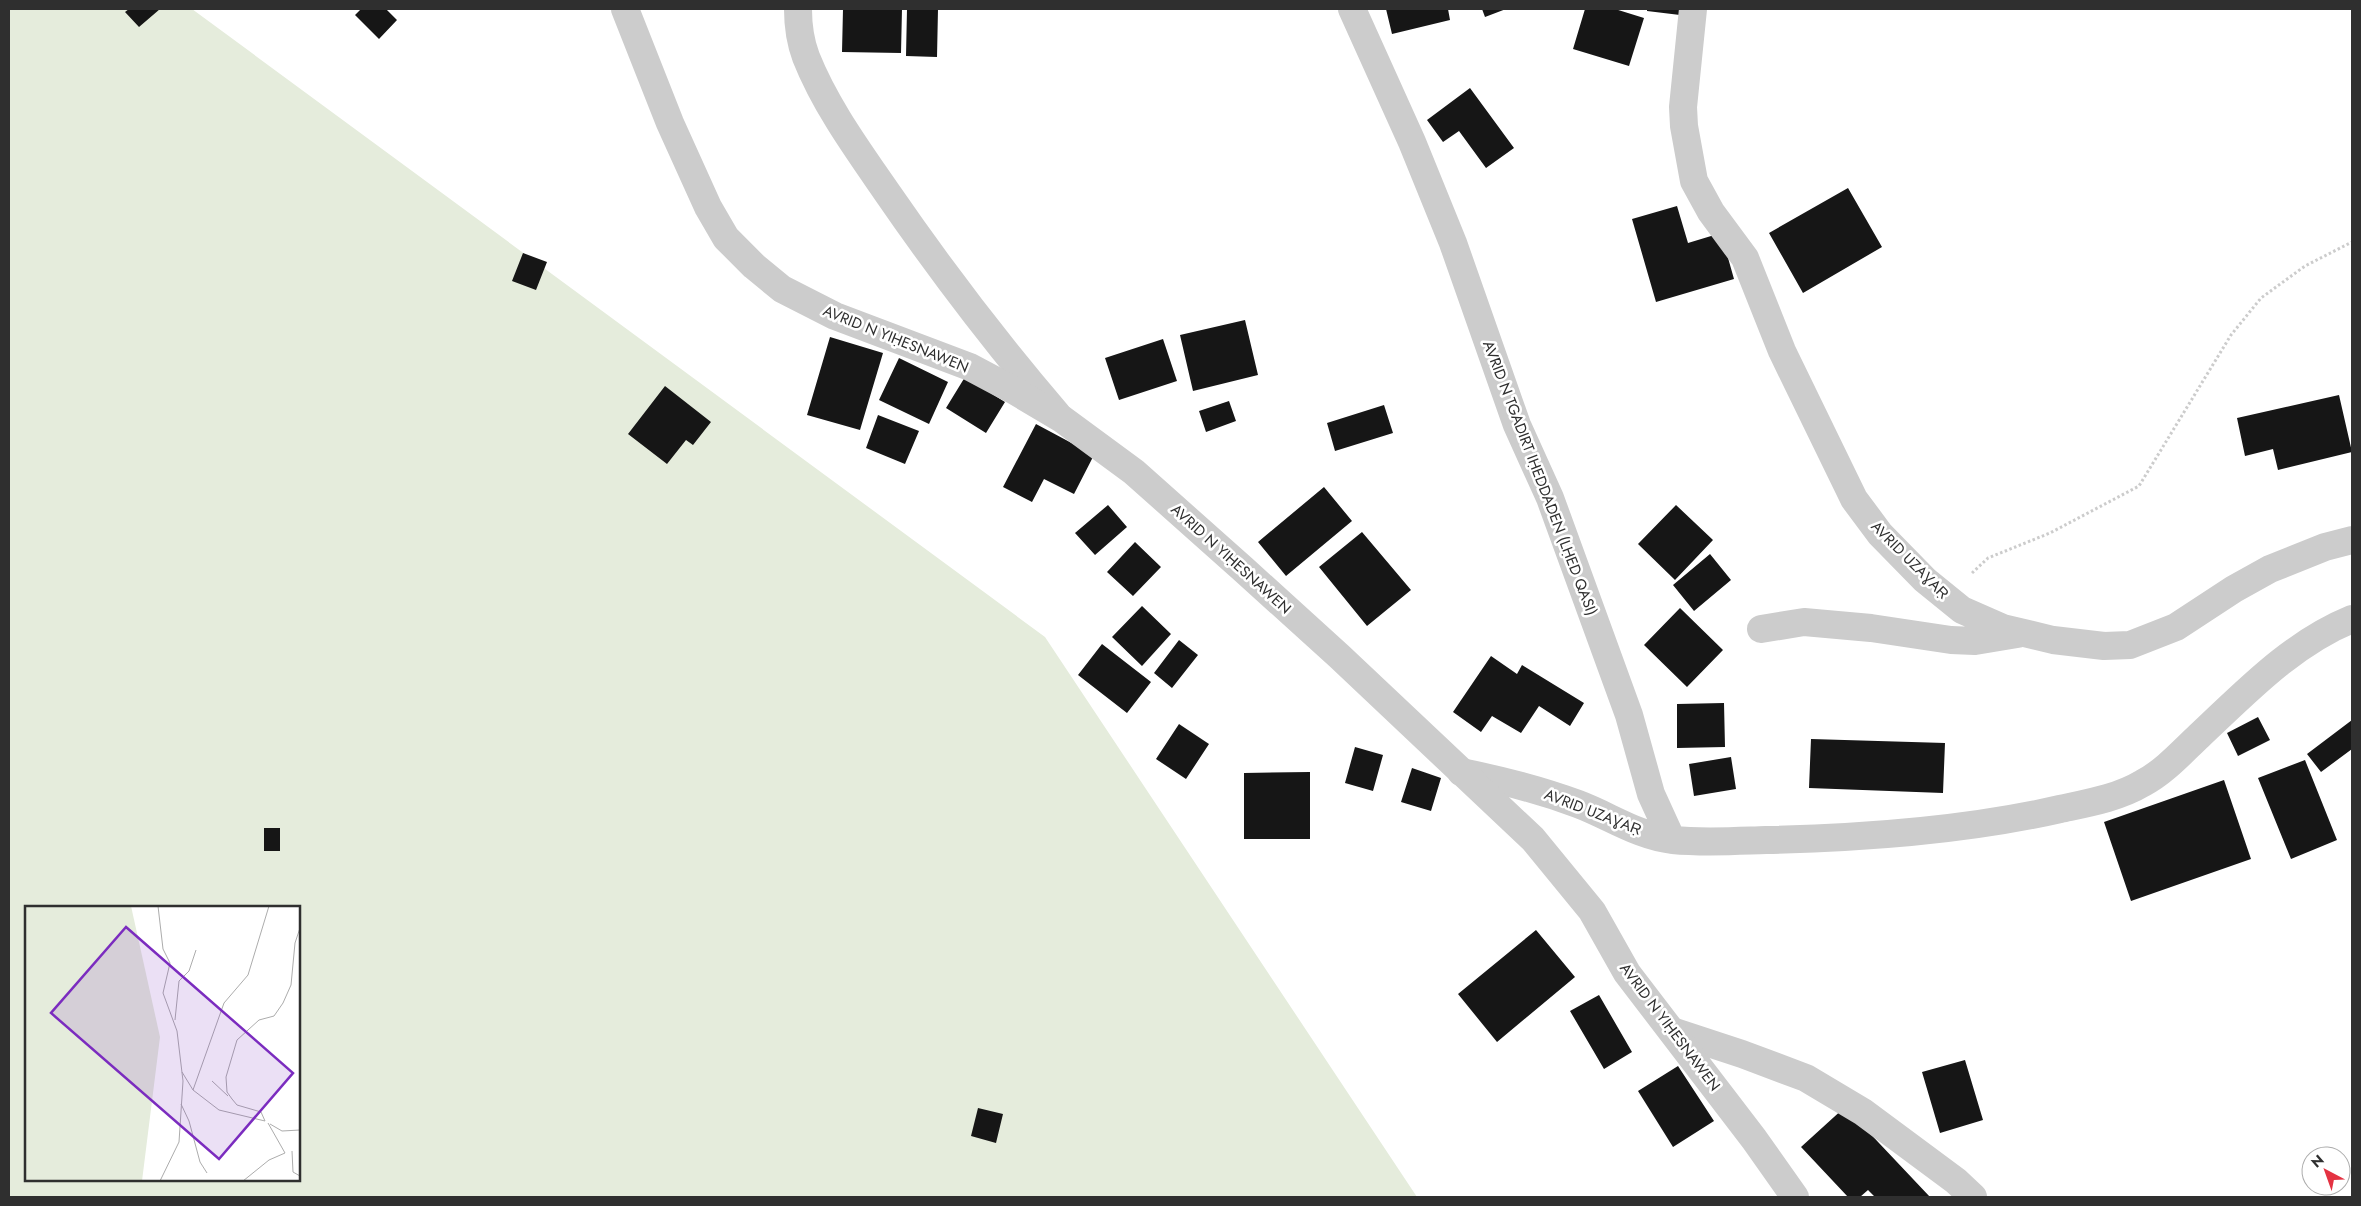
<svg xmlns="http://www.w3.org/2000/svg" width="2361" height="1206" viewBox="0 0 2361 1206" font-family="Jost,sans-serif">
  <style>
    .green { fill: #e5ecdc; fill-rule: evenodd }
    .building { fill: #161616 }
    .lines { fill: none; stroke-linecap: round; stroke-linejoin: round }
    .path { stroke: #ccc; stroke-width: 3; stroke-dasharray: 2.5 2.5; stroke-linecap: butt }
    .minor { stroke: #ccc; stroke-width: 28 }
    .tertiary { stroke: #ccc; stroke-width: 28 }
    .labels { text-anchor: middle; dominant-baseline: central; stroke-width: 5; stroke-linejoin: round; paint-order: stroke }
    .street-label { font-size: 15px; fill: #2f2f2f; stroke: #fff }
    .inset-road { fill: none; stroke: #acacac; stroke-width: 1 }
    .view { fill: #7b2cbf; fill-opacity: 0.15; stroke: #7b2cbf; stroke-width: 2.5 }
    .inset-edge { fill: none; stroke: #2f2f2f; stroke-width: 2.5 }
  </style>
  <rect width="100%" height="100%" fill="#fff"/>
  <path class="green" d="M9,9H192L1045,637L1417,1197H9ZM26,907H299V1180H26Z"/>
  <path class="building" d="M129,9H160L139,27L125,12Z
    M361,9H386L397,20L379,39L355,15Z
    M843,9H902L901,53L842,52Z
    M907,9H938L937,57L906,56Z
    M1386,9H1448L1450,20L1392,34Z
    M1482,9H1506L1485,17Z
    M1585,9H1615L1644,18L1629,66L1573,49Z
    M1647,9H1681L1680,15L1647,11Z
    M1470,88L1514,148L1486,168L1459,131L1443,142L1427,120Z
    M1848,188L1882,247L1803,293L1769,233Z
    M1677,206L1688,243L1721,233L1734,279L1656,302L1632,219Z
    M523,253L547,262L536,290L512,281Z
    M1245,320L1258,375L1193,391L1180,335Z
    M830,337L883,353L860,430L807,415Z
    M1163,339L1177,381L1119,400L1105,358Z
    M899,358L948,382L929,424L879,400Z
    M965,377L1005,402L986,433L946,408Z
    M665,386L711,422L693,445L686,440L667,464L628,434Z
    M2339,395L2352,452L2278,470L2273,449L2245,456L2237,418Z
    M1229,401L1236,421L1206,432L1199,411Z
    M1384,405L1393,433L1335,451L1327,423Z
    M878,415L919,431L905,464L866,448Z
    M1036,424L1094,455L1074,494L1044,479L1032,502L1003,487Z
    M1324,487L1352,521L1286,576L1258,542Z
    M1108,505L1127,527L1095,555L1075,533Z
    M1676,505L1713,540L1675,580L1638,544Z
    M1362,532L1411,590L1367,626L1319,567Z
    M1135,542L1161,567L1133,596L1107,572Z
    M1710,554L1731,580L1694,611L1673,585Z
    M1142,606L1171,634L1142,666L1112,637Z
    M1680,608L1723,650L1687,687L1644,645Z
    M1179,640L1198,655L1172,688L1154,673Z
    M1102,644L1151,682L1127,713L1078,675Z
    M1491,656L1517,674L1522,665L1584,703L1570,726L1539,706L1521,733L1492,716L1481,732L1453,712Z
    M1724,703L1725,747L1677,748V704Z
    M2258,717L2270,740L2238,756L2227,733Z
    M2352,720V749L2321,772L2307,754Z
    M1179,724L1209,744L1186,779L1156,759Z
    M1811,739L1945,743L1943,793L1809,788Z
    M1355,747L1383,755L1373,791L1345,783Z
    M1731,757L1736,789L1694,796L1689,764Z
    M2305,760L2337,840L2291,859L2258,778Z
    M1412,768L1441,778L1431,811L1401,802Z
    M1310,772V839H1244V773Z
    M2224,780L2251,859L2131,901L2104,822Z
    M264,828H280V851H264Z
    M1536,930L1575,977L1497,1042L1458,994Z
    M1599,995L1632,1052L1604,1069L1570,1011Z
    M1965,1060L1983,1120L1940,1133L1922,1072Z
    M1678,1066L1714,1121L1673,1147L1638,1091Z
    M1845,1107L1930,1197H1875L1868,1190L1860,1197H1848L1801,1147Z
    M978,1108L1003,1114L996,1143L971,1136Z"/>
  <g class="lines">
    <path class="path" d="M1972,573L1988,558L2050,533L2139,486L2231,335L2261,298L2305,266L2352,242"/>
    <path class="minor" d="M798,9C798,26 800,41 806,57C825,105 857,149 886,191C939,268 996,343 1057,414
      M1352,9L1412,142L1453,243L1517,425L1550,498L1629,715L1651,794L1672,840
      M1693,9L1683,107L1684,126L1694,181L1711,212L1745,258L1782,351L1854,499L1880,534L1925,580L1962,610L2003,628L2053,640L2104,646L2130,645L2176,627L2234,589L2270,569L2325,547L2352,540
      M1761,629L1804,622L1871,628L1951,640L1975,641L2017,634
      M1461,772C1501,780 1540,790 1578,804C1610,816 1638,836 1673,840C1704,843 1735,841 1766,840C1863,838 1964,831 2060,809C2088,803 2118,798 2143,783C2164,772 2182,752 2199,736C2246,692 2291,644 2352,619
      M1672,1031L1742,1054L1806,1078L1863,1112L1956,1181L1973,1197"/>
    <path class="tertiary" d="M625,9L670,123L708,207L726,238L754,266L782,289L835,316L970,367L1015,391L1062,419L1134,472L1243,569L1339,656L1533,839L1592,911L1627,973L1754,1139L1795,1197"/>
  </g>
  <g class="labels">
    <g class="street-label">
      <text transform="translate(896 339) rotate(22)">AVRID N YIḤESNAWEN</text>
      <text transform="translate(1540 478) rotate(69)">AVRID N TGADIRT IḤEDDADEN (LḤED QASI)</text>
      <text transform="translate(1231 559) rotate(42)">AVRID N YIḤESNAWEN</text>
      <text transform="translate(1910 560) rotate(45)">AVRID UZAƔAṚ</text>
      <text transform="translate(1593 812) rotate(21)">AVRID UZAƔAṚ</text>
      <text transform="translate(1670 1027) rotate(53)">AVRID N YIḤESNAWEN</text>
    </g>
  </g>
  <g transform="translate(25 906)">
    <rect width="275" height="275" fill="#fff"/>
    <path d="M0,0H106L135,131L117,275H0Z" fill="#e5ecdc"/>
    <path class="inset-road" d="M133,0L138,43L145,57L138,87L152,125L158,175L154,236L135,275M150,114L154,75L164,65L171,44M157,166L168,184L194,204L240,215L236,206L212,199L207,193L202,186L201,171L212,134L234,114L249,110L258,97L266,79L270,37L275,22M187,175L203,190M168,184L199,97L223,69L244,0M156,198L164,215L175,256L182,267M245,218L257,225L275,224M267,245L268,266L275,270M218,275L244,254L260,247L243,217"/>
    <path class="view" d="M101,21L268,167L194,253L26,107Z"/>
    <rect width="275" height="275" class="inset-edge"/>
  </g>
  <rect width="2361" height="1206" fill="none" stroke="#2f2f2f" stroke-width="20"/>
  <g transform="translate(2326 1171) rotate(319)"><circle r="24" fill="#ffffff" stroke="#acacac"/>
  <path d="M0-4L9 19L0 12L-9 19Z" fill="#e43242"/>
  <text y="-8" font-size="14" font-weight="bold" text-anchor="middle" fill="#2f2f2f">N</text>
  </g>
</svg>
